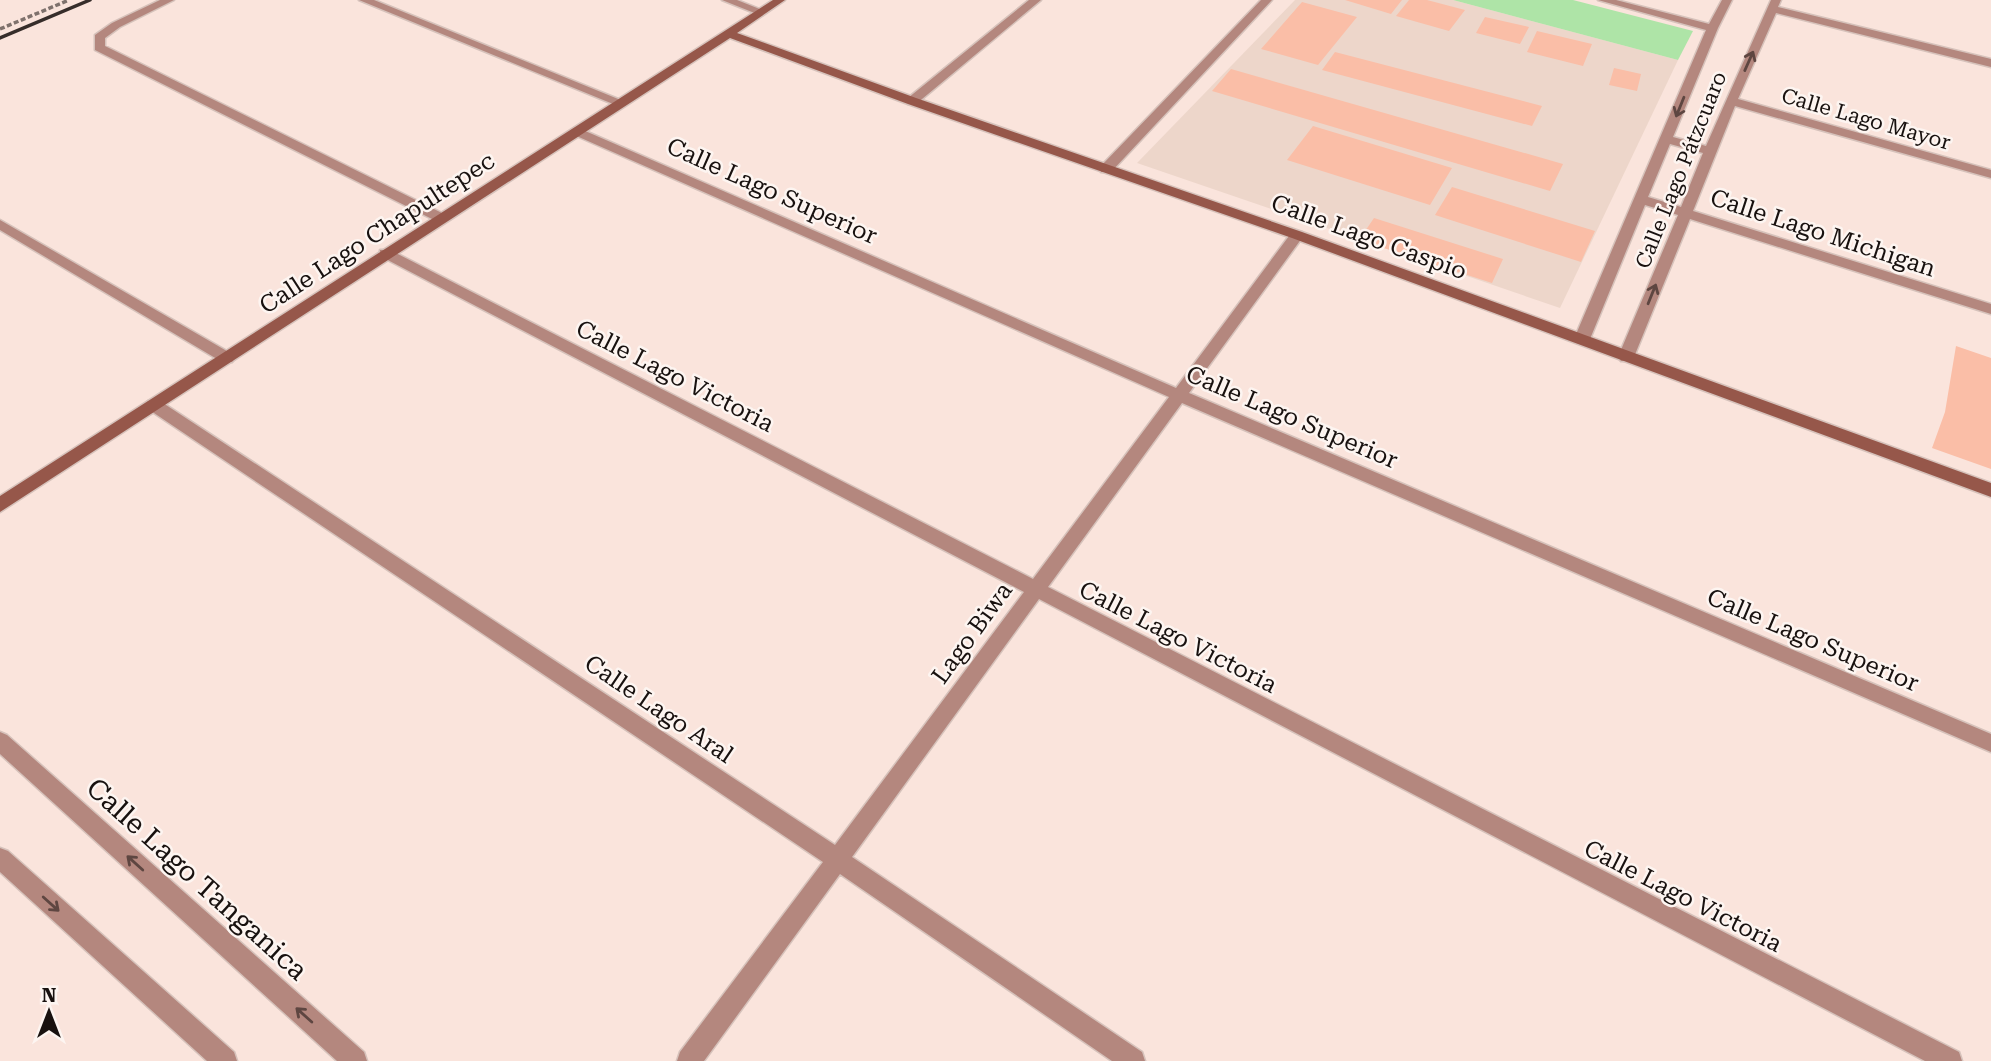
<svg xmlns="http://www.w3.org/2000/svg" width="1991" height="1061" viewBox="0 0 1991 1061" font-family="'Roboto Serif',serif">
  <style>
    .education { fill: #edd6ca }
    .green { fill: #aee4a7 }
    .building { fill: #fabea7 }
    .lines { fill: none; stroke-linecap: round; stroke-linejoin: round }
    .street-casing { stroke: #d6c2bb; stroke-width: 3 }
    .secondary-casing { stroke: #d6c2bb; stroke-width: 3 }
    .path { stroke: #7e716c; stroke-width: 3.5; stroke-dasharray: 5 2.5; stroke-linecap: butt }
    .street { fill: #b4877e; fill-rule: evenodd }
    .secondary { fill: #96574a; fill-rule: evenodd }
    .rail { stroke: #362d2a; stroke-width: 3.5 }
    .oneway { stroke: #5e4641 }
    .labels { text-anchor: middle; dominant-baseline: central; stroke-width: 5; stroke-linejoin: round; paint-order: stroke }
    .far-street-label { font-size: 21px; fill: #18110f; stroke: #fdf5f1 }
    .street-label { font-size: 24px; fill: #18110f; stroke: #fdf5f1 }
    .near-street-label { font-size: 28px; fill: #18110f; stroke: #fdf5f1 }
  </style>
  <rect width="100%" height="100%" fill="#fae4dc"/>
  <path class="education" d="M1295,0H1453L1678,60L1560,308L1137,163Z"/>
  <path class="green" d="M1453,0H1573L1693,31L1678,60Z"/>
  <path class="building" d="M1345,0H1402L1391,14Z
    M1409,0H1427L1465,10L1449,31L1396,16Z
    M1302,2L1357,17L1318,65L1261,49Z
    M1485,17L1529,27L1520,44L1476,33Z
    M1537,31L1592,44L1583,66L1527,52Z
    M1335,52L1542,106L1532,126L1322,70Z
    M1614,68L1641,74L1637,91L1609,85Z
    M1231,69L1563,164L1550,191L1212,91Z
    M1313,126L1452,168L1430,205L1287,160Z
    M1452,187L1595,231L1581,262L1435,215Z
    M1374,218L1503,259L1492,283L1359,240Z
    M1956,346L1991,358V469L1932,448L1945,412Z"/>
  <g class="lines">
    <g class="street-casing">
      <path id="street" d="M160,0H174L120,27L105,38V46L446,215V221H436L95,50V35L112,23Z
        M359,0H374L628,103L618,106Z
        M722,0H737L767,12L757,14Z
        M1029,0H1041L916,104H908V98Z
        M1261,0H1272L1111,172H1101V166Z
        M1598,0H1616L1709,24L1722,0H1732L1718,28L1673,137L1706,146L1771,0H1781L1778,7L1991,59V67L1776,13L1738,99L1991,170V178L1735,106L1693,211L1991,304V314L1690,219L1634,357L1631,361H1621L1618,357L1678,215L1645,205L1590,339L1582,344L1577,343L1574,339L1706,30ZM1670,144L1703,153L1681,207L1648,197Z
        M576,127L1176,388L1292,232H1302V238L1189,393L1991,734V752L1182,403L1048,587L1959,1052L1962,1061H1925L1039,599L852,857L1142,1052L1145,1061H1112L840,874L704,1061H677L680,1052L823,862L148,409L146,405L148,401H160L835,845L1024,592L380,256V250H390L1033,579L1169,397L572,134L570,131Z
        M0,220L232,354L235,358L232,362H222L0,230Z
        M0,732L7,735L364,1052L367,1061H337L0,754Z
        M0,848L8,851L234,1052L237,1061H207L0,872Z"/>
    </g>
    <g class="secondary-casing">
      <path id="secondary" d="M773,0H785L737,33L916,98L1302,232L1991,483V497L1292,238L908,104L730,38L0,512V496Z"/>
    </g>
    <path class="path" d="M0,29L69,0"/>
    <use href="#street" class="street"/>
    <use href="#secondary" class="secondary"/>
    <path class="rail" d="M0,38L90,0"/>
  </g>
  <defs><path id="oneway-shaft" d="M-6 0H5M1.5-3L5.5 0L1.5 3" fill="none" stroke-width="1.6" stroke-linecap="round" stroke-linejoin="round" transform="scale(1.75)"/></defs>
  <g class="oneway">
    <use href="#oneway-shaft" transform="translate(1749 61) rotate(-66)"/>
    <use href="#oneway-shaft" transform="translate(1680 107) rotate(112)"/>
    <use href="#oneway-shaft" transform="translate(1652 294) rotate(-68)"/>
    <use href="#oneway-shaft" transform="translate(135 863) rotate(-138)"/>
    <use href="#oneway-shaft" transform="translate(51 904) rotate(42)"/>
    <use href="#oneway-shaft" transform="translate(304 1015) rotate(-138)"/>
  </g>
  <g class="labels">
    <g class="far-street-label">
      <text transform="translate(1866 119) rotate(16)">Calle Lago Mayor</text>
      <text transform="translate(1681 170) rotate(-68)">Calle Lago Pátzcuaro</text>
    </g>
    <g class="street-label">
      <text transform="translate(772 191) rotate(24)">Calle Lago Superior</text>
      <text transform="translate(377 233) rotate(-33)">Calle Lago Chapultepec</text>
      <text transform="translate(1823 233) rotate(18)">Calle Lago Michigan</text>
      <text transform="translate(1369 237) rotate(20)">Calle Lago Caspio</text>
      <text transform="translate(675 376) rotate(27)">Calle Lago Victoria</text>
      <text transform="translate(1292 417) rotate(23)">Calle Lago Superior</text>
      <text transform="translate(972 633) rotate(-54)">Lago Biwa</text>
      <text transform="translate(1178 637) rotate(27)">Calle Lago Victoria</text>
      <text transform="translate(1813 640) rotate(23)">Calle Lago Superior</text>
      <text transform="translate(659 709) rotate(34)">Calle Lago Aral</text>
      <text transform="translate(1683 896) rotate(27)">Calle Lago Victoria</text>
    </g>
    <g class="near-street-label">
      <text transform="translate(197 879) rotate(42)">Calle Lago Tanganica</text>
    </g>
  </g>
  <g transform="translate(49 1012)" stroke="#fdf5f1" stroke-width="5" paint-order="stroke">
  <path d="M0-5L12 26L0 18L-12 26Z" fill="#18110f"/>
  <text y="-10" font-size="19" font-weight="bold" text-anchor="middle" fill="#18110f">N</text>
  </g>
</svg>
